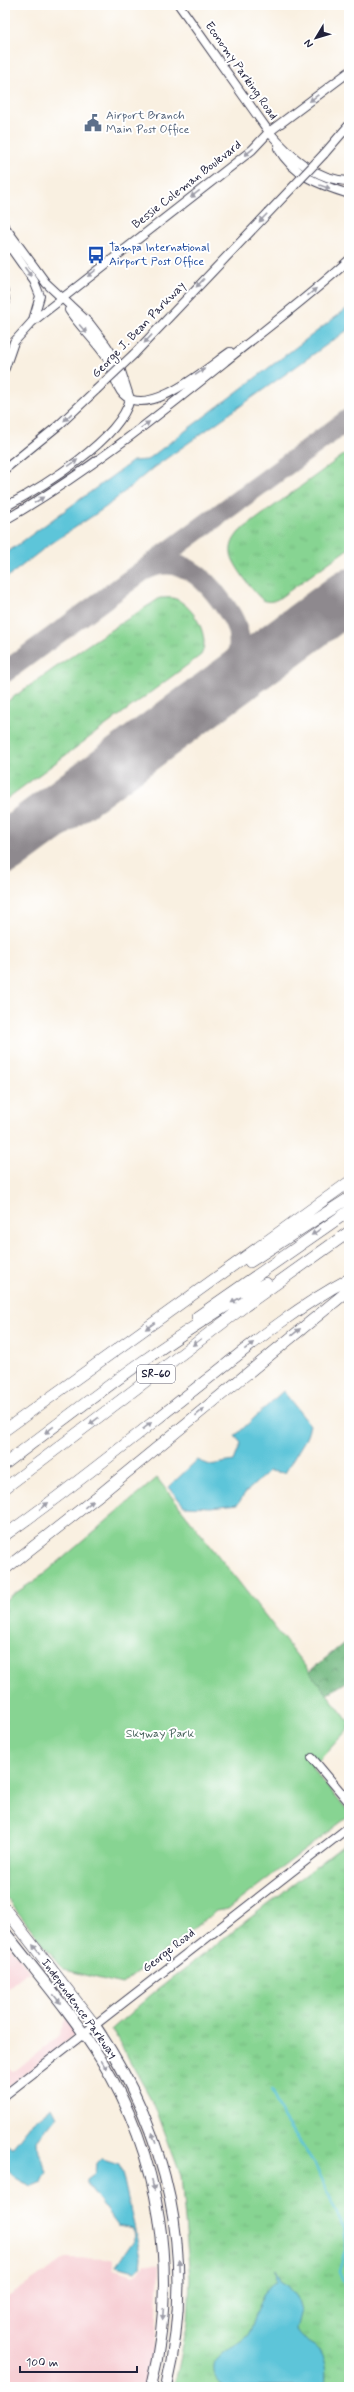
<svg xmlns="http://www.w3.org/2000/svg" width="354" height="2392" viewBox="0 0 354 2392" font-family="Mynerve,sans-serif">
  <style>
    .built { fill: #f7cfd4 }
    .grass { fill: url(#grass-tufts); stroke: #547b66 }
    .forest { fill: url(#forest-crowns); stroke: #486c5c }
    .park { fill: #87d492; stroke: #547b66 }
    .water { fill: #5dc5d9; stroke: #40748a }
    .lines { fill: none; stroke-linecap: round; stroke-linejoin: round }
    .stream { stroke: #5dc5d9; stroke-width: 2.5 }
    .taxiway { stroke: #8e898e; stroke-width: 21 }
    .runway { stroke: #8e898e; stroke-width: 53 }
    .minor-casing { stroke: #424154; stroke-width: 10 }
    .major-casing { stroke: #424154; stroke-width: 12 }
    .highway-casing { stroke: #424154; stroke-width: 12 }
    .minor { stroke: #fff; stroke-width: 8 }
    .major { stroke: #fff; stroke-width: 10 }
    .highway { stroke: #fff; stroke-width: 11 }
    .tram { stroke: #22223b; stroke-width: 1 }
    .minor-bridge-casing { stroke: #424154; stroke-width: 10; stroke-linecap: butt }
    .minor-bridge { stroke: #fff; stroke-width: 8 }
    .oneway { fill: #9c9ca7 }
    .labels { text-anchor: middle; dominant-baseline: central; stroke-width: 4; stroke-linejoin: round; paint-order: stroke }
    .shield { fill: #fff; stroke: #646476; stroke-width: 1 }
    .shield-label { font-size: 11px; font-weight: bold; fill: #22223b }
    .street-label { font-size: 12px; fill: #22223b; stroke: #fff }
    .service-label { font-size: 12px; fill: #4e5e75; stroke: #fff; text-anchor: start }
    .transit-label { font-size: 12px; fill: #164399; stroke: #fff; text-anchor: start }
    .park-label { font-size: 12px; fill: #456059; stroke: #fff }
  </style>
  <defs>
    <pattern id="grass-tufts" width="24" height="20" patternUnits="userSpaceOnUse"><rect width="24" height="20" fill="#87d492"/><path d="M3 7l-1-3M5 7V3M7 7l1-3M15 17l-1-3M17 17v-4M19 17l1-3" fill="none" stroke="#74b67f"/></pattern>
    <pattern id="forest-crowns" width="20" height="18" patternUnits="userSpaceOnUse"><rect width="20" height="18" fill="#6db67c"/><path d="M2 6a3 3 0 1 1 6 0M12 15a3 3 0 1 1 6 0" fill="none" stroke="#599467"/></pattern>
  </defs>
  <rect width="100%" height="100%" fill="#fff"/>
  <filter id="ink" filterUnits="userSpaceOnUse"><feTurbulence type="fractalNoise" baseFrequency=".025" numOctaves="2"/><feDisplacementMap in="SourceGraphic" scale="8" xChannelSelector="R" yChannelSelector="G"/><feConvolveMatrix kernelMatrix="1 2 1 2 8 2 1 2 1" color-interpolation-filters="sRGB"/></filter>
  <filter id="wash" filterUnits="userSpaceOnUse"><feTurbulence type="fractalNoise" baseFrequency=".012" numOctaves="4" result="noise"/><feDisplacementMap in="SourceGraphic" scale="16" xChannelSelector="R" yChannelSelector="G"/><feGaussianBlur stdDeviation="0.9" result="paint"/><feColorMatrix in="noise" values="0 0 0 0 0 0 0 0 0 0 0 0 0 0 0 0 0 1.4 0 .05"/><feComposite in="paint" operator="in"/></filter>
  <g filter="url(#wash)">
    <rect width="100%" height="100%" fill="#f9f0e1"/>
    <path class="built" d="M5,1940L31,1973H26L5,1990Z
      M66,2018L77,2033L5,2090V2062L12,2071L16,2070L58,2037Z
      M66,2258L111,2259L113,2260V2269L134,2275L139,2272L144,2264L159,2266L156,2337L147,2387H5V2299Z"/>
    <path class="grass" d="M349,451V548L278,599C273,601 269,603 263,600C255,595 232,563 231,554C230,544 234,538 240,531Z
      M160,598C166,598 171,597 176,599C194,607 211,637 201,655L5,800V703L89,644Z
      M349,1841V2387H174L188,2323L190,2278L181,2176L155,2106L112,2029L152,1994Z"/>
    <path class="forest" d="M349,1639V1680L297,1714L283,1693Z"/>
    <path class="park" d="M157,1478L349,1722V1728L312,1768L349,1813V1816L228,1909L216,1911L122,1984L64,1970L5,1896V1600L43,1575Z"/>
    <path class="water" d="M349,307V329L153,468L106,507L46,547L5,579V554L133,461L147,460Z
      M283,1391L310,1425L306,1438L285,1473L269,1471L245,1493L238,1504L211,1507L184,1506L169,1487L197,1460L210,1465L234,1461L241,1443L235,1436Z
      M52,2107L57,2117L37,2141L38,2152L47,2172L42,2182L32,2186C8,2176 5,2171 5,2145L13,2147L32,2123Z
      M102,2157L106,2161L119,2165L122,2172L141,2257L140,2267L135,2271L116,2266L134,2240L133,2229L118,2226L87,2185V2179L95,2173L96,2163Z
      M275,2269L280,2281L288,2286L297,2297L301,2310L296,2329C299,2338 306,2341 314,2346C326,2355 327,2373 325,2387H225C221,2381 212,2375 214,2366C217,2350 242,2345 249,2333C256,2320 262,2286 276,2282Z"/>
    <g class="lines">
      <path class="stream" d="M271,2090L284,2119L316,2166L343,2227L346,2247L339,2272L347,2291"/>
      <path class="taxiway" d="M147,569C178,553 204,577 221,601C231,614 240,627 239,645C238,663 225,679 215,694
        M5,672L349,419"/>
      <path class="runway" d="M5,848L349,595"/>
    </g>
  </g>
  <g filter="url(#ink)">
    <g class="lines">
      <g class="minor-casing">
        <path id="minor" d="M179,5L269,132C290,156 315,180 349,181
          M278,148C294,176 320,185 349,194
          M324,154L349,125
          M5,227L46,283L90,324L106,345L119,365L130,399C120,440 42,487 5,507
          M5,240L34,281L40,296L33,320
          M69,310C80,327 96,341 107,358C114,369 114,385 123,394C148,420 208,367 230,352
          M134,354L290,190
          M5,368L14,342L32,322L252,150L269,132L349,72
          M5,469L59,425L96,390
          M5,520C84,475 156,417 227,360C268,327 311,295 349,260
          M312,1758L349,1802
          M5,2095L349,1827"/>
      </g>
      <g class="major-casing">
        <path id="major" d="M5,1932C37,1973 72,2014 100,2058C161,2156 179,2275 151,2387
          M94,2024C169,2134 197,2257 166,2387"/>
      </g>
      <g class="highway-casing">
        <path id="highway" d="M250,1262L349,1198
          M197,1317L349,1211
          M5,1430L349,1182
          M5,1464C89,1400 174,1334 266,1283
          M5,1488L245,1306L349,1232
          M5,1535C78,1484 147,1426 218,1371C259,1338 302,1304 349,1279
          M5,1569L103,1492L349,1290
          M5,1909L94,2024"/>
      </g>
      <use href="#minor" class="minor"/>
      <use href="#major" class="major"/>
      <use href="#highway" class="highway"/>
      <path class="tram" d="M5,273L10,303L5,322"/>
      <g class="minor-bridge-casing">
        <path id="minor-bridge" d="M290,190L324,154
          M96,390L134,354"/>
      </g>
      <use href="#minor-bridge" class="minor-bridge"/>
    </g>
    <defs><path id="oneway-solid" d="M-6-.8H1V-3.2L6.5 0L1 3.2V.8H-6Z"/></defs>
    <g class="oneway">
      <use href="#oneway-solid" transform="translate(314 98) rotate(143)"/>
      <use href="#oneway-solid" transform="translate(249 152) rotate(141)"/>
      <use href="#oneway-solid" transform="translate(325 187) rotate(19)"/>
      <use href="#oneway-solid" transform="translate(195 194) rotate(142)"/>
      <use href="#oneway-solid" transform="translate(263 218) rotate(134)"/>
      <use href="#oneway-solid" transform="translate(28 272) rotate(54)"/>
      <use href="#oneway-solid" transform="translate(92 273) rotate(142)"/>
      <use href="#oneway-solid" transform="translate(200 283) rotate(133)"/>
      <use href="#oneway-solid" transform="translate(312 292) rotate(-40)"/>
      <use href="#oneway-solid" transform="translate(83 329) rotate(50)"/>
      <use href="#oneway-solid" transform="translate(148 339) rotate(133)"/>
      <use href="#oneway-solid" transform="translate(200 372) rotate(-34)"/>
      <use href="#oneway-solid" transform="translate(68 417) rotate(137)"/>
      <use href="#oneway-solid" transform="translate(145 425) rotate(-36)"/>
      <use href="#oneway-solid" transform="translate(73 463) rotate(-35)"/>
      <use href="#oneway-solid" transform="translate(39 500) rotate(-33)"/>
      <use href="#oneway-solid" transform="translate(316 1232) rotate(146)"/>
      <use href="#oneway-solid" transform="translate(236 1300) rotate(150)"/>
      <use href="#oneway-solid" transform="translate(150 1326) rotate(145)"/>
      <use href="#oneway-solid" transform="translate(296 1332) rotate(-39)"/>
      <use href="#oneway-solid" transform="translate(197 1342) rotate(143)"/>
      <use href="#oneway-solid" transform="translate(249 1346) rotate(-38)"/>
      <use href="#oneway-solid" transform="translate(200 1412) rotate(-40)"/>
      <use href="#oneway-solid" transform="translate(94 1421) rotate(143)"/>
      <use href="#oneway-solid" transform="translate(147 1426) rotate(-38)"/>
      <use href="#oneway-solid" transform="translate(49 1430) rotate(143)"/>
      <use href="#oneway-solid" transform="translate(89 1504) rotate(-39)"/>
      <use href="#oneway-solid" transform="translate(44 1506) rotate(-37)"/>
      <use href="#oneway-solid" transform="translate(36 1949) rotate(-128)"/>
      <use href="#oneway-solid" transform="translate(57 1999) rotate(52)"/>
      <use href="#oneway-solid" transform="translate(104 2065) rotate(59)"/>
      <use href="#oneway-solid" transform="translate(154 2138) rotate(-108)"/>
      <use href="#oneway-solid" transform="translate(153 2185) rotate(76)"/>
      <use href="#oneway-solid" transform="translate(179 2265) rotate(-92)"/>
      <use href="#oneway-solid" transform="translate(163 2314) rotate(94)"/>
    </g>
  </g>
  <defs>
    <g id="civic-bare" transform="scale(1.38)"><path d="M-.6-6.5H3V-4.5H.6V-3L4-1V1h2V6H-6V1h2V-1L-.6-3ZM-1.2 2.5V6h2.4V2.5Z" fill="#5c6f8a" stroke="#fff" stroke-width="2.5" paint-order="stroke"/></g>
    <g id="bus-bare" transform="scale(1.38)"><path d="M-5-6H5V4H4V6H2V4H-2V6H-4V4H-5ZM-3.5-4V0h7V-4ZM-3.5 1.2v1.5H-2V1.2ZM2 1.2v1.5H3.5V1.2Z" fill="#1a4fb4" stroke="#fff" stroke-width="2.5" paint-order="stroke"/></g>
  </defs>
  <g fill-rule="evenodd">
    <use href="#civic-bare" x="93" y="123"/>
    <use href="#bus-bare" x="96" y="255"/>
  </g>
  <g class="labels">
    <rect class="shield" x="137" y="1365" width="38" height="18" rx="3"/>
    <g class="shield-label">
      <text x="156" y="1374">SR-60</text>
    </g>
    <g class="street-label">
      <text transform="translate(241 71) rotate(55)">Economy Parking Road</text>
      <text transform="translate(187 185) rotate(-38)">Bessie Coleman Boulevard</text>
      <text transform="translate(139 330) rotate(-46)">George J. Bean Parkway</text>
      <text transform="translate(169 1951) rotate(-38)">George Road</text>
      <text transform="translate(79 2009) rotate(54)">Independence Parkway</text>
    </g>
    <g class="service-label">
      <text x="106" y="116">Airport Branch<tspan x="106" dy="14">Main Post Office</tspan></text>
    </g>
    <g class="transit-label">
      <text x="109" y="248">Tampa International<tspan x="109" dy="14">Airport Post Office</tspan></text>
    </g>
    <g class="park-label">
      <text x="160" y="1734">Skyway Park</text>
    </g>
  </g>
  <rect width="354" height="2392" fill="none" stroke="#fff" stroke-width="20"/>
  <g transform="translate(316 38) rotate(232)" stroke="#ffffff" stroke-width="3" paint-order="stroke">
  <path d="M0-3L7 15L0 10L-7 15Z" fill="#22223b"/>
  <text y="-6" font-size="11" font-weight="bold" text-anchor="middle" fill="#22223b">N</text>
  </g>
  <path d="M20 2366v6h117v-6" fill="none" stroke="#22223b" stroke-width="2"/>
  <text x="26" y="2366" font-size="12" fill="#22223b" stroke="#ffffff" stroke-width="3" paint-order="stroke">100 m</text>
</svg>
